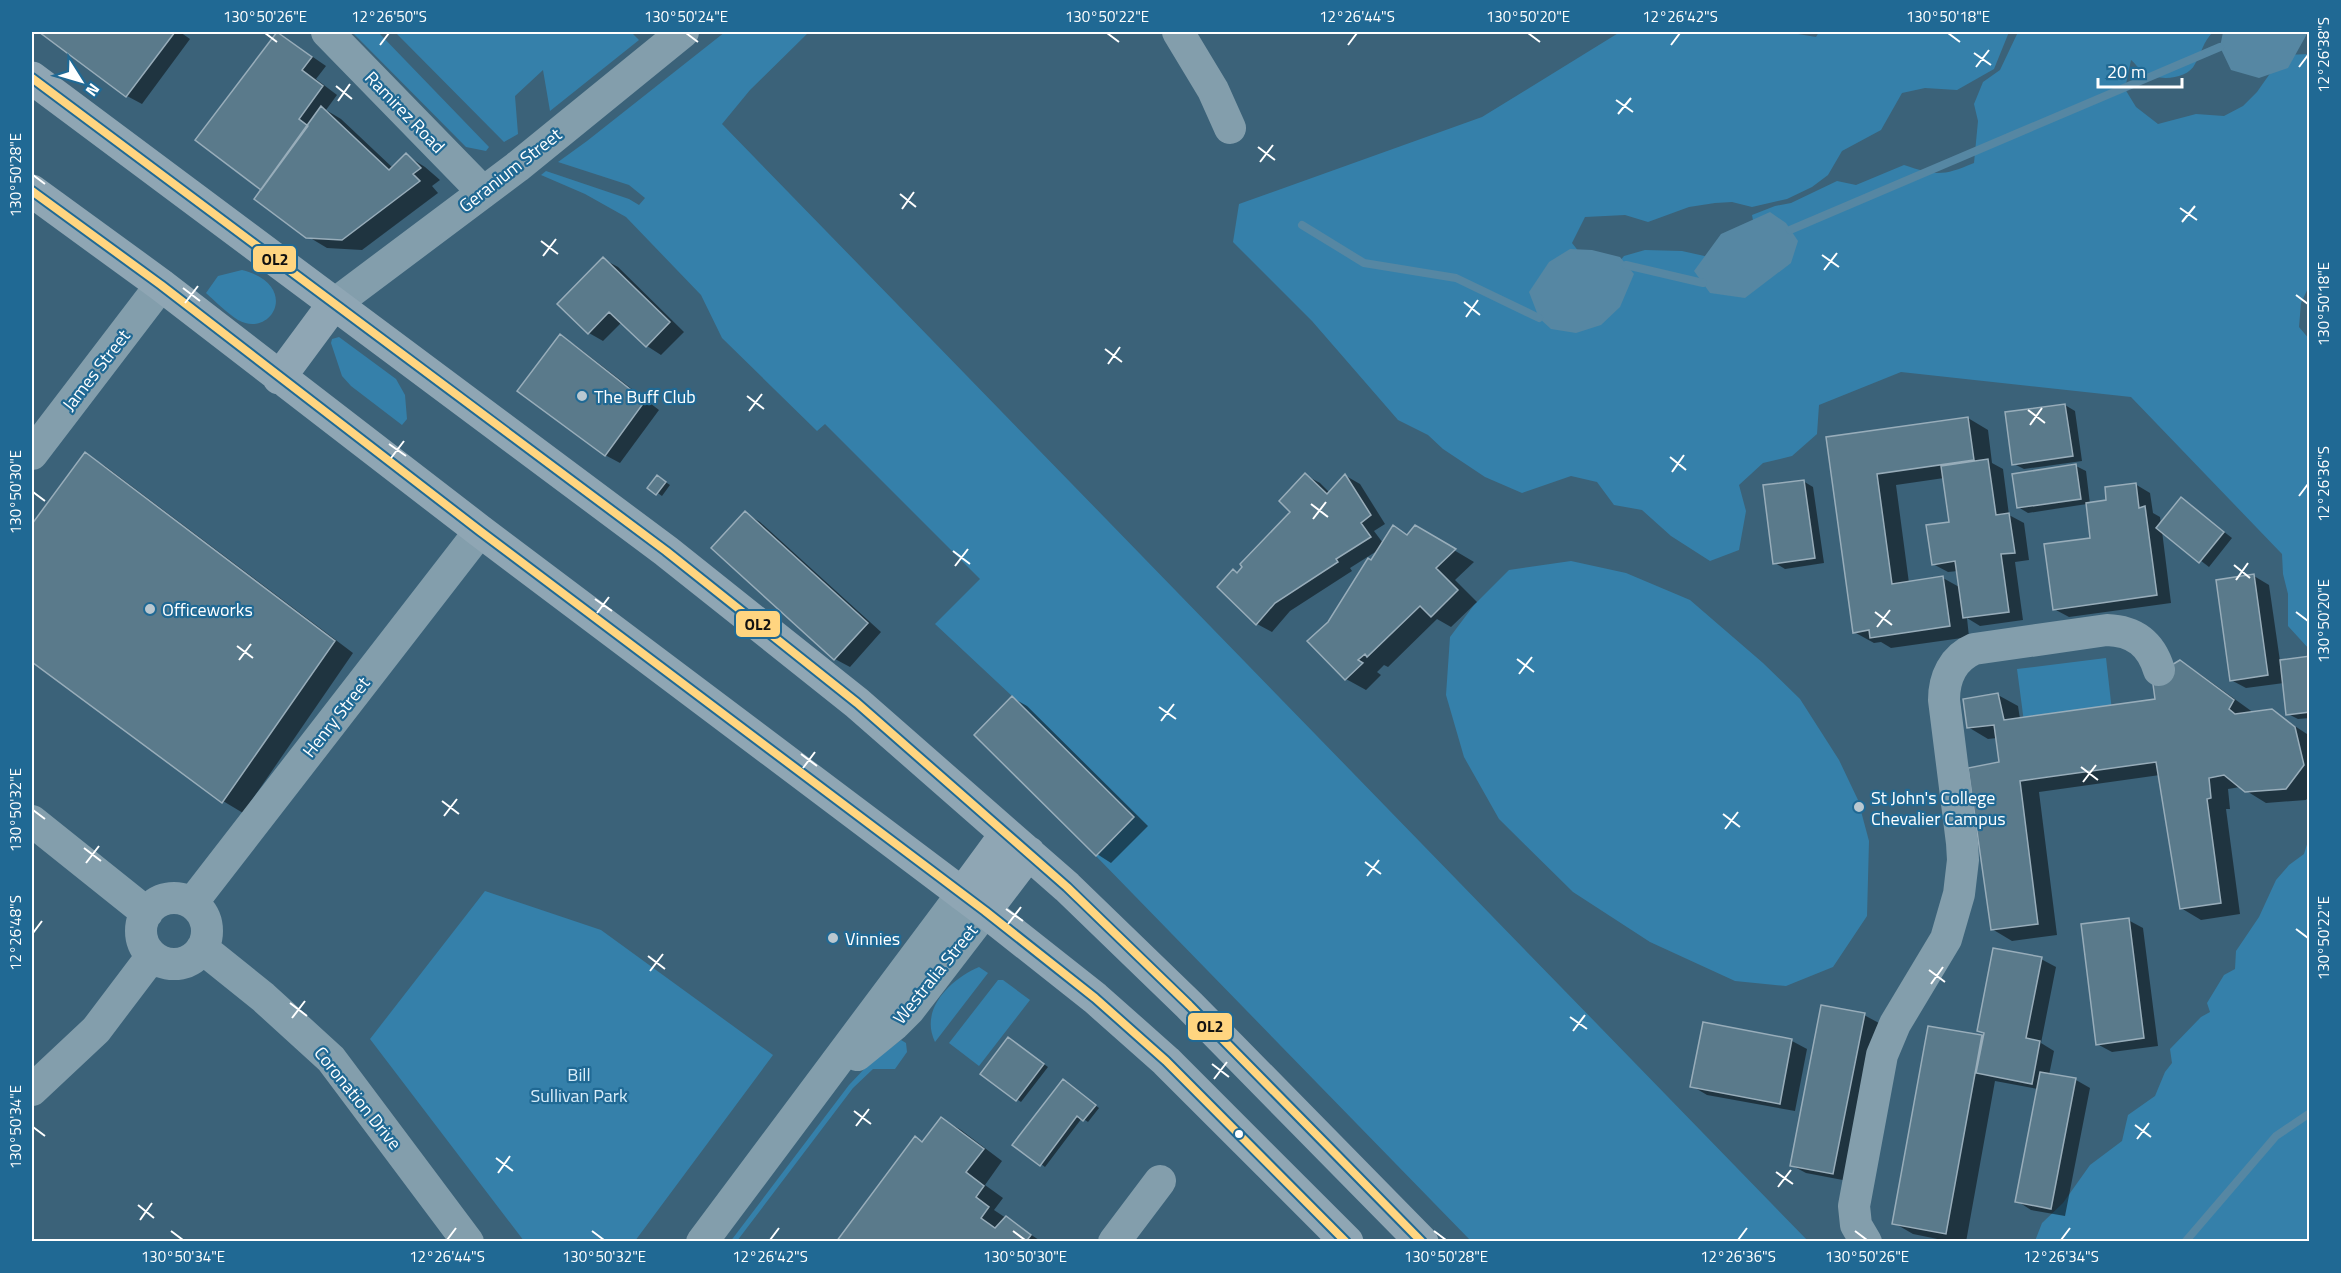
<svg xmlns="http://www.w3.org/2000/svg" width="2341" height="1273" viewBox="0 0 2341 1273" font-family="'Titillium Web',sans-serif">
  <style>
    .green { fill: #3580aa }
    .water { fill: #5687a3 }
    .shadow { fill: #0007; fill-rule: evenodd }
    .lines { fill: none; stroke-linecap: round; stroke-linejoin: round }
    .stream { stroke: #5687a3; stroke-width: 8 }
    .building { fill: #5a7a8b; stroke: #98adba; stroke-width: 1.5 }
    .minor { stroke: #839eac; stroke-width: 32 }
    .highway { stroke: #8fa6b4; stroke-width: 33 }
    .bus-1-casing { stroke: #206994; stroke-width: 12 }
    .bus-1 { stroke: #ffd580; stroke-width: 8 }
    .ticks { fill: none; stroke: #fff; stroke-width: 2 }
    .poi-dot { fill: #bac8d0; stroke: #206994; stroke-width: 2 }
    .bus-dot { fill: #fff; stroke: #206994; stroke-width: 2 }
    .labels { text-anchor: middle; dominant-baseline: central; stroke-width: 4.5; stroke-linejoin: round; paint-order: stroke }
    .street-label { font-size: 18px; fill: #fff; stroke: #206994 }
    .poi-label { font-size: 18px; fill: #fff; stroke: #206994; text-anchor: start }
    .park-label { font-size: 18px; fill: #d9eefa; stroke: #206994 }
    .line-badge { stroke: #206994; stroke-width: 2 }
    .pale-badge-label { font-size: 16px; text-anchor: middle; font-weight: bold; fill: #111 }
    .neatline { fill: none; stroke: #fff; stroke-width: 2 }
    .ticks-label { font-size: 15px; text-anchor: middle; fill: #fff }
  </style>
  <rect width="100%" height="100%" fill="#3b6279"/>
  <path class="green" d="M352,32H378L489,147L486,151L466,147Z
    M395,32H631L639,40L550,111L543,70L515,96L518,134L504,142Z
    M725,32H809L750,90L722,124L1808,1241H1471L1096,856L1134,816L1012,696L935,624L980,579L825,424L817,431L722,338L701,295L626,217L585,194L541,175L546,171L629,199L639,205L645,198L629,185L558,162L587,141Z
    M1620,32H1786L1816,37L1819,32H2009L1994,69L1957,90L1925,88L1902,93L1881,130L1842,151L1828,175L1812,187L1787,199L1752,207L1732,202L1715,203L1689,207L1648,222L1625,215L1585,217L1572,243L1590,266L1607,277L1624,256L1645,250L1682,251L1718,259L1761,263L1752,215L1775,206L1791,203L1837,181L1856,185L1904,165C1936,176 1943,176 1974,163L1978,121L1974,104L1983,82L2000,70L2018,32H2213C2203,42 2202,52 2195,64C2187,80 2159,81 2144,73C2139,69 2135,63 2131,60L2125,89L2136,107L2158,124L2196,114L2224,116L2243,106L2257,92L2283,55L2309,54L2310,284L2301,303L2299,327L2310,340L2309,649L2288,626V594L2283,574L2282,554L2131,397L1901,372L1819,405L1817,434L1792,456L1763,463L1739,485L1746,511L1739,550L1710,561L1671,536L1642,510L1614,505L1597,482L1571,476L1522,493L1485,477L1443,449L1428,435L1398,420L1312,321L1233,242L1239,204L1482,117Z
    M242,270C301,285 272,339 238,320C227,313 216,302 206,293L218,276Z
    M339,337L396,379L405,395L407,419L402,425L351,386L342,376L331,343L332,339Z
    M1571,561L1626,573L1690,600L1763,663L1800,699L1839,760L1858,800L1869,841L1867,916L1833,967L1786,986L1735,981L1650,942L1573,892L1499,819L1464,757L1446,695L1450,637L1474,605L1509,570Z
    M2106,658L2112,711L2024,722L2017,669Z
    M2309,838V1241H2035L2042,1223L2063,1203L2090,1165L2122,1141L2128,1115L2155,1096L2165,1072L2172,1063L2170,1049L2201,1017L2210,1012L2207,1003L2224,975L2235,969L2236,951L2259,917L2276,880L2289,865L2304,854Z
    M485,891L601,930L773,1055L635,1241H524L370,1039Z
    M979,967L988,973L935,1042C919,1009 951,979 979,967Z
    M998,980H1003L1030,1000L979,1066L949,1043Z
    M901,1040L906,1043L907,1052L895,1069H873L853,1088L737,1241L730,1242L849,1085L869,1064Z"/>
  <path class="water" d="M2223,32H2308L2288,68L2259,78L2231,70L2220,47Z
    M1770,212L1786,223L1798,241L1791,263L1745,298L1710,293L1694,271L1721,234Z
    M1570,249L1592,250L1620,257L1634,274L1620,307L1601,325L1576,333L1551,329L1539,318L1529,292L1549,262Z"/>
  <path class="shadow" d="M42,32H180L190,39L142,104L127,96Z
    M278,33L326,66L316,79L337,95L326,110L341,119L393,168L406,155L425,167L440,180L432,186L438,193L362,250L327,248L307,236L263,189L197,140Z
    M603,259L618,267L684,332L661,355L647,346L622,322L603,341L589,333Z
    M560,336L575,345L659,410L620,463L605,455Z
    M2065,405L2075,411L2082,461L2024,469L2014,464Z
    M1968,418L1988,430L1992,463L2003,469L2009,515L2024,523L2029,560L2015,562L2023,620L1980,626L1967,618L1969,637L1891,648L1881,642L1874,643L1854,632L1828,439ZM1944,478L1951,523L1933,564L1948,572L1958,571L1961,588L1943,578L1909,583L1896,485Z
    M85,454L105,466L353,653L243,813L223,801L32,660V526Z
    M2076,466L2086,471L2090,504L2108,502L2135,484L2150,493L2153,513L2160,517L2161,524L2182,499L2232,538L2209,567L2162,531L2171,603L2069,617L2054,609L2092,539L2087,504L2028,513L2018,507Z
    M1305,475L1320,483L1330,493L1346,476L1360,484L1385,524L1374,531L1383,543L1394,527L1409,536L1415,527L1474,562L1455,580L1477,602L1451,627L1437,619L1388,667L1384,665L1377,672L1381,675L1366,690L1346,679L1309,641L1329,623L1380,549L1350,568L1352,571L1290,611L1272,632L1257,624L1238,574L1292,512Z
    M661,479L670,485L662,496L649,487Z
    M1803,481L1813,487L1824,563L1785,569L1775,563Z
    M745,513L760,522L881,632L850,667L835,659Z
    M2254,576L2269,585L2280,661L2310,658V718L2298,719L2288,714L2284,683L2246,688L2231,680Z
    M2180,662L2200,674L2254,713L2272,711L2310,736V795L2306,800L2266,803L2240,787L2228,789L2230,809H2226L2240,914L2201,920L2181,908L2160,775L2039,792L2057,935L2012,941L1992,929L2000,763L1997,738L1988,739L1968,727L1998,695L2018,706L2020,719L2156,700Z
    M1013,698L1027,706L1148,826L1111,863L1097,854Z
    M2128,920L2143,928L2158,1046L2112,1052L2097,1044Z
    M2041,959L2056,967L2041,1043L2054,1051L2049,1075L2076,1080L2090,1088L2065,1216L2031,1210L2017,1201L2038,1089L1995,1081L1966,1242H1952L1913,1234L1894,1223L1981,1037L1985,1039L1986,1035L1978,1031Z
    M1864,1015L1879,1023L1848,1181L1806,1173L1791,1165Z
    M1704,1024L1792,1041L1807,1049L1795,1111L1707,1095L1692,1086Z
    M1012,1041L1048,1067L1021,1102L982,1074Z
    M1067,1083L1099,1108L1088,1122L1082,1118L1045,1167L1041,1164Z
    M942,1119L961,1130L1002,1161L985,1185L1003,1198L994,1210L1042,1242H838L915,1138L924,1143Z"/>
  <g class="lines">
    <path class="stream" d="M1302,225L1364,263L1456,278L1539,318
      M1790,230L2220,47
      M1626,265L1703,283
      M2185,1242L2276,1136L2310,1113"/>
  </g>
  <path class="building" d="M39,32H175L126,97Z
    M277,32L312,57L302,70L323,86L299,119L308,126L261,190L195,140Z
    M321,106L389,170L406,153L421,168L413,174L420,181L342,240L306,238L254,199Z
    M603,257L670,322L646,347L609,312L588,334L557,304Z
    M560,334L645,401L605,456L517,391Z
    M2065,404L2073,456L2012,465L2005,412Z
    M1968,417L1974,460L1877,474L1892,584L1943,576L1950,626L1870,638L1869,630L1853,633L1826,437Z
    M85,452L335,641L222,803L32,662V524Z
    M1988,459L1996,515L2009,513L2015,553L2001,554L2009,612L1963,618L1955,561L1932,565L1926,525L1949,522L1941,466Z
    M2076,464L2081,499L2017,508L2012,474Z
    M1305,473L1327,494L1345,474L1371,515L1361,523L1371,537L1336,559L1338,562L1275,603L1256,625L1217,587L1233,569L1237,573L1242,567L1240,564L1290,512L1279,501Z
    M657,475L666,482L656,495L647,488Z
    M1804,480L1815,558L1773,564L1763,485Z
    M2136,483L2139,508L2145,506L2157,595L2053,610L2044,544L2090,538L2086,503L2106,500L2105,487Z
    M2181,497L2224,532L2199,563L2156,528Z
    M745,511L868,623L834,660L711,548Z
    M1393,525L1407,535L1415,525L1456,549L1436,568L1458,590L1431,617L1420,606L1367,657L1365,654L1358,660L1363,663L1345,680L1307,641L1328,622L1368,558L1371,560Z
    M2254,574L2268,675L2230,681L2216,580Z
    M2310,656V712L2286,715L2280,660Z
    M2180,660L2234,700L2229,709L2235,714L2272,709L2295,727L2304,765L2286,789L2245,792L2224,775L2209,778L2211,798L2207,799L2221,903L2180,909L2156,762L2020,781L2038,924L1991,930L1968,768L1999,762L1994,725L1967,728L1963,699L1998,693L2004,720L2155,699L2152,677Z
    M1012,696L1134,817L1096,856L974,735Z
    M2129,918L2144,1038L2096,1045L2081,924Z
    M1993,948L2042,957L2026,1038L2040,1041L2032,1084L1976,1073L1984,1033L1977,1031Z
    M1821,1005L1865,1013L1833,1174L1790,1166Z
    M1703,1022L1792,1039L1780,1104L1690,1087Z
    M1928,1026L1982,1035L1946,1234L1892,1224Z
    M1008,1037L1044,1064L1016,1101L980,1074Z
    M2040,1072L2076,1078L2051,1209L2015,1202Z
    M1063,1079L1096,1105L1083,1121L1077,1116L1040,1166L1012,1145Z
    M941,1117L984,1149L966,1172L984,1186L976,1197L989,1207L981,1218L995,1228L1006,1216L1031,1235L1028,1239L1031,1242H836L915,1136L922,1142Z"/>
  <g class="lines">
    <path class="minor" d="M327,32L483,192
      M1178,32L1213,90L1230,128
      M333,305L517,167L683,32
      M32,454L161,285
      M32,821L147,913
      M141 931a33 33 0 1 1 66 0a33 33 0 1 1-66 0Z
      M192,903L480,531
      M202,948L263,997L331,1059L468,1242
      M857,1055L895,1024L909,1010L985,911
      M32,1090L96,1030L152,956
      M702,1242L962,894
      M1114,1242L1160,1181
      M1866,1242L1856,1225L1854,1206L1882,1055L1895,1024L1946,939L1959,894L1963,860L1962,843L1944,700C1944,678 1953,658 1974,649L2107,630C2135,631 2151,644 2159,670"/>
    <path class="highway" d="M32,78L666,551L857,703L1067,887L1189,1005L1422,1242
      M32,191L161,285L480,531L985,911L1095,998L1166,1061L1347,1242
      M279,378L333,305
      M962,894L1006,834
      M985,911L1029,853"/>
    <g class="bus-1-casing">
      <path id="bus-1" d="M32,78L666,551L857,703L1067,887L1189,1005L1422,1242
        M32,191L161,285L480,531L985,911L1095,998L1166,1061L1346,1242"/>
    </g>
    <use href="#bus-1" class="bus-1"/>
  </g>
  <path class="ticks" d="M265,33L277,42M686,33L698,42M1107,33L1119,42M1528,33L1540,42M1948,33L1960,42M380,45L389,33M1348,45L1357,33M1671,45L1680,33M1974,53L1991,65M1976,67L1989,50M2299,67L2308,55M336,86L352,99M1616,100L1633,112M338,101L350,84M1618,114L1631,98M1258,147L1275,160M1260,162L1273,145M33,175L45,184M900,194L916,207M2180,208L2197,220M902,209L914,192M2182,222L2195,206M541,241L558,254M1822,255L1839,267M543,256L556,239M1824,270L1837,253M183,288L200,301M2296,295L2308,304M1464,302L1480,315M185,303L198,286M1466,317L1478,300M1105,349L1122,362M1108,364L1120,347M747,396L764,409M2028,410L2045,423M749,411L762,394M2030,425L2042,408M389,444L406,456M1670,457L1686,470M391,458L404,441M1672,472L1684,455M33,492L45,501M2299,496L2308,484M1311,504L1328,517M1313,519L1326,502M953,551L970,564M2234,565L2250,578M955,566L968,549M2236,580L2248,563M595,599L612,611M1875,612L1892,625M2296,612L2308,621M597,613L609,597M1877,627L1890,610M237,646L253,658M1517,659L1534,672M239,660L251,644M1519,674L1532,657M1159,707L1176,719M1161,721L1174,704M801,754L817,766M2081,767L2098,780M803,768L815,752M2083,782L2096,765M442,801L459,814M33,810L45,819M1723,814L1740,827M444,816L457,799M1725,829L1738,812M84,848L101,861M1365,862L1381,874M86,863L99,846M1367,876L1379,860M1006,909L1023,921M1008,924L1021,907M2296,929L2308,938M33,933L42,921M648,956L665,969M1929,970L1945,982M650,971L663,954M1931,984L1943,967M290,1003L307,1016M1570,1017L1587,1029M292,1018L305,1001M1573,1031L1585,1015M1212,1064L1229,1077M1214,1079L1227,1062M854,1111L871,1124M2135,1125L2151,1137M856,1126L869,1109M33,1127L45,1136M2137,1139L2149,1123M496,1158L513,1171M1776,1172L1793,1184M498,1173L510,1156M1778,1187L1791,1170M138,1205L154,1218M140,1220L152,1203M171,1231L183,1240M592,1231L604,1240M1013,1231L1025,1240M1434,1231L1446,1240M1855,1231L1867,1240M447,1240L456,1228M770,1240L779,1228M1738,1240L1747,1228M2061,1240L2070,1228"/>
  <g class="poi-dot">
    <circle cx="582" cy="396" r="6"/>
    <circle cx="150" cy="609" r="6"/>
    <circle cx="1859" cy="807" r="6"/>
    <circle cx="833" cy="938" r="6"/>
  </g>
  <circle class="bus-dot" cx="1239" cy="1134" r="5"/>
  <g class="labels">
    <g class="street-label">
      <text transform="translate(405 112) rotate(46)">Ramirez Road</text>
      <text transform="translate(510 170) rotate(-38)">Geranium Street</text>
      <text transform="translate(96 370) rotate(-52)">James Street</text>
      <text transform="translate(336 717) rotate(-52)">Henry Street</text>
      <text transform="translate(935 974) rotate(-51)">Westralia Street</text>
      <text transform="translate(358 1098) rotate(51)">Coronation Drive</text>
    </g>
    <g class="poi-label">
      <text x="594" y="396">The Buff Club</text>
      <text x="162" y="609">Officeworks</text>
      <text x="1871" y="797">St John's College<tspan x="1871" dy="21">Chevalier Campus</tspan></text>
      <text x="845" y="938">Vinnies</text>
    </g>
    <g class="park-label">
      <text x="579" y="1074">Bill<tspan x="579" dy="21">Sullivan Park</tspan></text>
    </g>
  </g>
  <g class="line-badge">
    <rect x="252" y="245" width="45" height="28" rx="6" fill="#ffd580"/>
    <rect x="735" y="610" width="46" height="28" rx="6" fill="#ffd580"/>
    <rect x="1187" y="1012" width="46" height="29" rx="6" fill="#ffd580"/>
  </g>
  <g class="pale-badge-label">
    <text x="275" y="265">OL2</text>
    <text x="758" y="630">OL2</text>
    <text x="1210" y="1032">OL2</text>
  </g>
  <rect width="2341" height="1273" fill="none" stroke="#206994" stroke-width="66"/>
  <g transform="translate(81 81) rotate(127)" stroke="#206994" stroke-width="4.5" paint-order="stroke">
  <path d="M0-4.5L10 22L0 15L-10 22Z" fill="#ffffff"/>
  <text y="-9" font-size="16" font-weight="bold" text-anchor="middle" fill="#ffffff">N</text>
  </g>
  <path d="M2098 78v9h84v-9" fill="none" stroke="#ffffff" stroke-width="3"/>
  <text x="2107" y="78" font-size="18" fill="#ffffff" stroke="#206994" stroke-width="4.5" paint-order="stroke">20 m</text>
  <rect x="33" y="33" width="2275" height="1207" class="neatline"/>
  <g class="ticks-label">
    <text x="265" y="22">130°50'26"E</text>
    <text x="389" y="22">12°26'50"S</text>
    <text x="686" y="22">130°50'24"E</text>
    <text x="1107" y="22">130°50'22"E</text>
    <text x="1357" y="22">12°26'44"S</text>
    <text x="1528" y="22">130°50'20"E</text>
    <text x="1680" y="22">12°26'42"S</text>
    <text x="1948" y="22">130°50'18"E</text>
    <text transform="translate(2324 55) rotate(-90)" y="5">12°26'38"S</text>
    <text transform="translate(16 175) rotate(-90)" y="5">130°50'28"E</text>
    <text transform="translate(2324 304) rotate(-90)" y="5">130°50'18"E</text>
    <text transform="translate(2324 484) rotate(-90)" y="5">12°26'36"S</text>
    <text transform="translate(16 492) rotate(-90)" y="5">130°50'30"E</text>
    <text transform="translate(2324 621) rotate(-90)" y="5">130°50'20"E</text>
    <text transform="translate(16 810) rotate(-90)" y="5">130°50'32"E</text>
    <text transform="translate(16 933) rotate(-90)" y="5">12°26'48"S</text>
    <text transform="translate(2324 938) rotate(-90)" y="5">130°50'22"E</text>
    <text transform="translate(16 1127) rotate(-90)" y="5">130°50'34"E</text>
    <text x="183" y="1262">130°50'34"E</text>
    <text x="447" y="1262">12°26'44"S</text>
    <text x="604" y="1262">130°50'32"E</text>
    <text x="770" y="1262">12°26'42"S</text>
    <text x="1025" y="1262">130°50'30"E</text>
    <text x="1446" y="1262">130°50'28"E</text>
    <text x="1738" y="1262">12°26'36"S</text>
    <text x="1867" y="1262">130°50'26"E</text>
    <text x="2061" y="1262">12°26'34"S</text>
  </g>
</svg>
